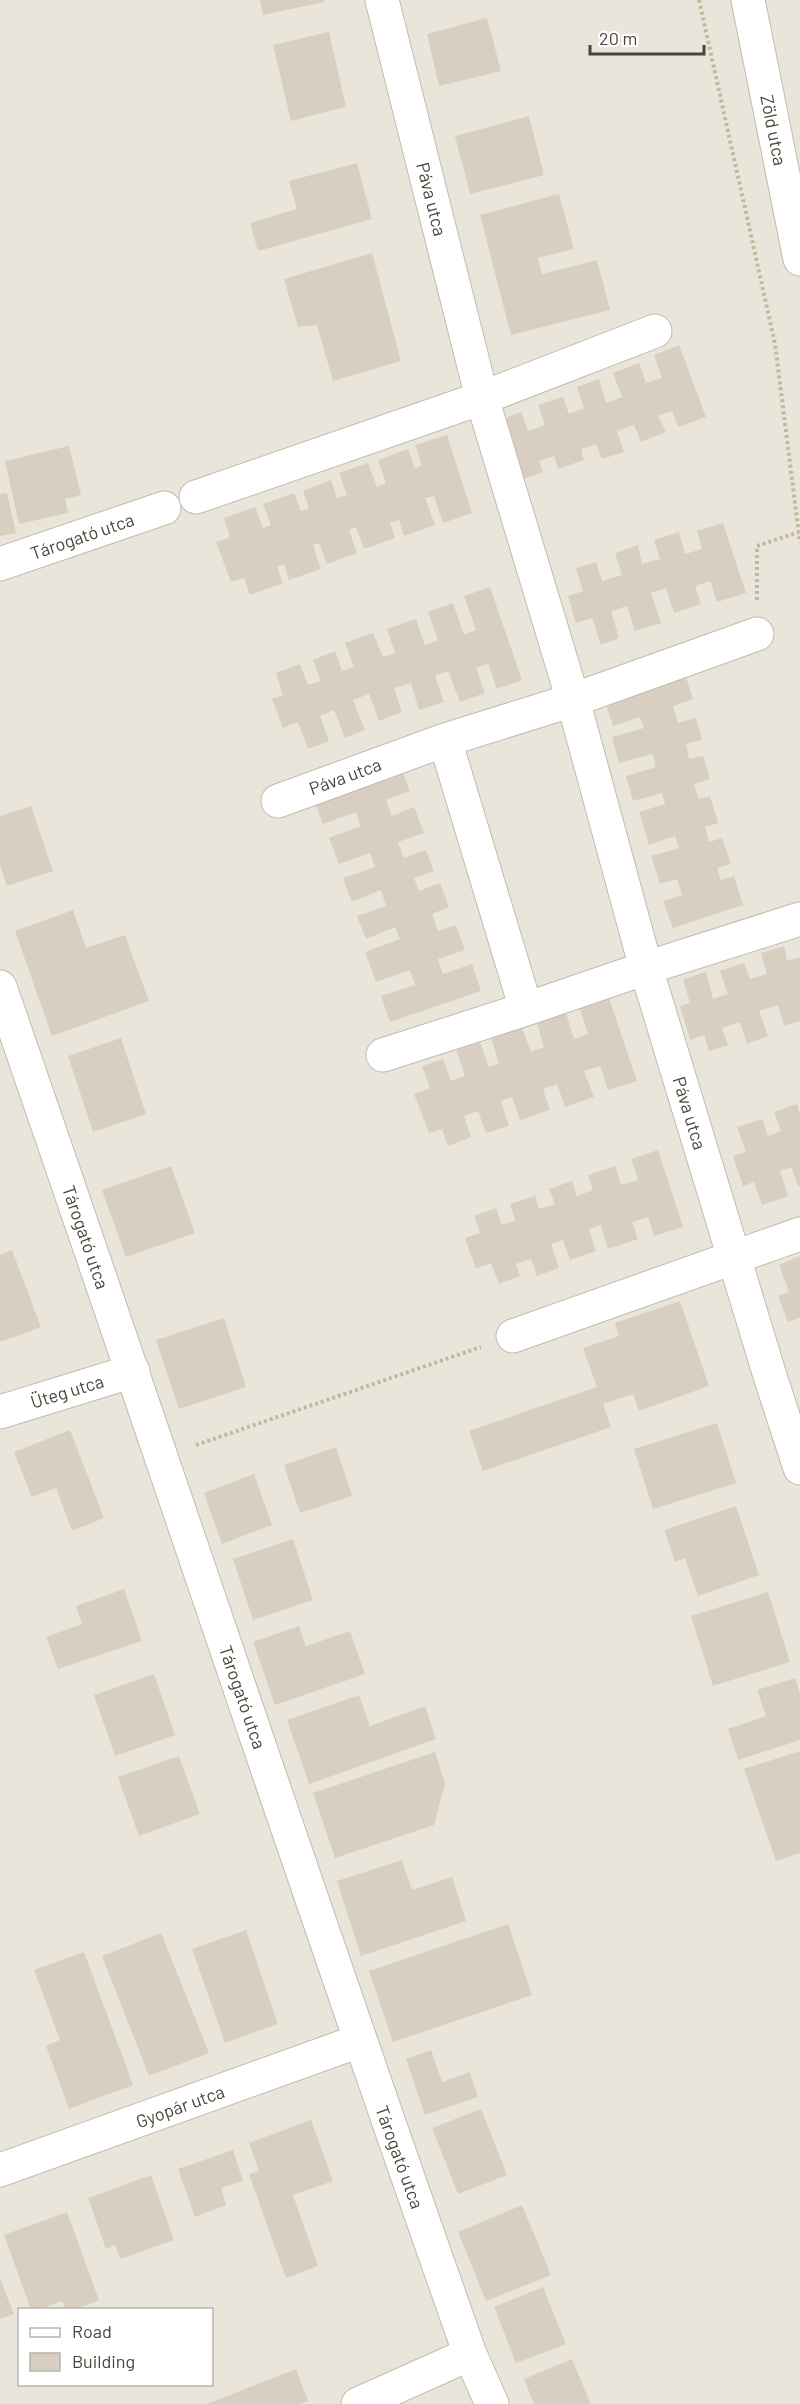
<svg xmlns="http://www.w3.org/2000/svg" width="800" height="2404" viewBox="0 0 800 2404" font-family="Barlow,sans-serif">
  <style>
    .residential { fill: #eae5da; fill-rule: evenodd }
    .building { fill: #d8cfc1 }
    .lines { fill: none; stroke-linecap: round; stroke-linejoin: round }
    .minor-casing { stroke: #c2bbae; stroke-width: 35 }
    .path { stroke: #c4b79f; stroke-width: 4; stroke-dasharray: 3 3; stroke-linecap: butt }
    .minor { stroke: #fff; stroke-width: 33 }
    .labels { text-anchor: middle; dominant-baseline: central; stroke-width: 4.5; stroke-linejoin: round; paint-order: stroke }
    .street-label { font-size: 18px; fill: #4b4439; stroke: #fff }
  </style>
  <rect width="100%" height="100%" fill="#f6f3ec"/>
  <path class="residential" d="M0,0H800V2404H0ZM20,2310H212V2384H20Z"/>
  <path class="building" d="M260,0H324V2L263,15Z
    M487,18L501,71L439,86L427,34Z
    M329,32L346,107L291,121L273,45Z
    M529,116L544,175L470,194L455,136Z
    M357,163L372,219L258,251L250,223L297,209L289,181Z
    M559,194L574,249L538,258L542,274L597,260L610,310L511,335L480,215Z
    M372,253L401,361L333,381L317,325L298,327L284,279Z
    M679,345L706,417L678,427L672,411L658,416L666,432L641,442L634,425L617,431L624,452L602,459L596,444L581,449L584,460L558,469L554,456L539,461L543,472L513,483L492,423L521,412L528,431L545,425L538,405L563,397L569,414L584,408L577,387L599,379L606,403L622,397L613,373L639,363L646,383L662,378L654,355Z
    M447,435L472,513L443,523L434,496L425,498L435,525L404,536L399,520L390,523L395,538L364,549L356,527L349,530L357,553L327,564L319,543L313,545L321,569L289,580L284,564L277,567L283,583L250,595L244,578L231,582L216,542L230,537L224,518L255,507L263,528L271,525L263,504L294,493L301,511L309,508L303,491L331,480L337,498L347,495L339,473L368,463L377,487L386,483L378,460L408,449L415,468L422,465L415,445Z
    M69,446L81,495L65,499L68,513L19,524L5,461Z
    M7,493L16,533L0,536V494Z
    M723,523L746,593L717,602L710,581L695,586L701,604L674,613L666,588L651,593L661,623L635,631L627,606L611,611L619,638L601,645L592,618L576,623L568,596L583,591L576,568L596,562L602,581L622,575L615,553L638,545L642,564L660,559L654,540L679,532L685,554L702,549L697,531Z
    M490,587L522,680L497,689L488,664L476,668L485,693L460,702L448,671L435,676L444,702L419,710L411,683L394,688L402,712L379,721L369,694L353,700L365,730L345,738L334,710L320,716L329,741L308,749L298,722L283,728L272,699L283,695L276,673L300,664L308,685L321,681L313,660L335,651L342,671L354,667L345,643L373,633L383,657L395,653L387,629L416,619L425,645L438,640L428,612L453,603L464,635L476,630L464,596Z
    M684,671L693,699L673,706L678,723L696,718L702,740L686,744L689,759L703,756L710,779L694,784L699,799L710,796L718,823L705,827L709,842L722,838L731,864L717,868L721,880L734,876L743,905L673,928L663,901L682,895L677,879L660,884L651,856L679,848L675,836L649,845L639,812L665,804L662,793L633,801L626,776L656,767L653,754L619,763L612,737L644,728L640,717L613,726L604,698Z
    M400,765L410,791L386,800L392,816L414,807L424,833L398,842L404,858L426,850L434,871L414,878L419,891L440,883L449,907L432,914L438,931L456,925L465,950L438,959L443,974L472,964L481,991L390,1022L381,996L415,985L410,970L376,982L365,952L400,939L395,927L366,939L357,916L386,906L381,890L352,902L343,878L375,867L370,853L339,864L329,838L360,826L356,812L323,824L313,799Z
    M31,806L53,871L7,886L0,865V816Z
    M73,910L86,948L125,935L149,1001L52,1036L15,931Z
    M784,946L787,961L800,957V1021L784,1026L778,1005L759,1011L768,1036L747,1044L740,1022L722,1028L728,1045L709,1051L704,1035L690,1040L680,1006L690,1003L683,979L706,972L713,999L728,994L720,971L744,963L750,979L767,974L761,953Z
    M608,995L637,1081L608,1090L600,1066L584,1071L594,1097L565,1107L557,1084L543,1089L550,1110L520,1120L512,1097L501,1101L509,1126L486,1133L478,1111L464,1116L471,1137L448,1146L442,1129L429,1133L414,1094L430,1088L422,1066L443,1059L451,1081L465,1076L456,1050L480,1042L489,1067L499,1063L491,1038L522,1028L531,1052L544,1047L537,1023L566,1013L574,1039L588,1034L578,1004Z
    M121,1038L146,1114L93,1132L68,1056Z
    M797,1104L800,1114V1186H798L791,1167L780,1171L788,1196L762,1205L754,1182L743,1186L733,1156L746,1152L737,1127L762,1119L768,1136L781,1131L774,1112Z
    M658,1150L683,1227L654,1236L648,1217L632,1222L638,1239L608,1249L601,1225L589,1229L596,1251L570,1260L563,1240L551,1244L559,1268L537,1276L531,1259L516,1264L520,1276L499,1284L491,1263L476,1269L465,1238L480,1233L474,1216L496,1208L502,1225L515,1220L510,1204L535,1196L539,1209L555,1204L549,1189L572,1181L577,1196L593,1190L588,1175L615,1166L621,1185L638,1180L631,1159Z
    M171,1166L195,1233L126,1257L102,1190Z
    M12,1250L41,1327L0,1342V1255Z
    M800,1256V1317L788,1322L778,1296L789,1292L779,1265Z
    M680,1301L709,1386L639,1411L633,1394L603,1404L611,1427L483,1471L469,1431L597,1387L583,1348L619,1336L615,1323Z
    M224,1318L246,1387L179,1409L156,1340Z
    M717,1423L736,1483L653,1509L634,1449Z
    M70,1430L104,1518L72,1531L56,1488L32,1497L14,1452Z
    M336,1447L352,1496L300,1513L284,1465Z
    M254,1474L272,1525L222,1544L204,1493Z
    M736,1506L759,1575L698,1596L685,1558L675,1562L664,1530Z
    M293,1539L313,1600L253,1620L233,1559Z
    M124,1589L142,1641L58,1669L46,1637L82,1624L76,1606Z
    M768,1592L790,1662L713,1686L691,1616Z
    M299,1626L306,1646L350,1631L365,1674L275,1705L253,1642Z
    M154,1674L175,1735L115,1756L94,1695Z
    M795,1678L800,1694V1740L738,1760L728,1729L766,1716L757,1690Z
    M359,1695L370,1726L425,1706L436,1739L309,1784L287,1720Z
    M800,1751V1853L776,1861L744,1769Z
    M435,1752L445,1784L434,1825L335,1858L313,1793Z
    M179,1756L200,1814L139,1836L118,1777Z
    M402,1860L412,1890L452,1877L466,1921L361,1956L337,1881Z
    M508,1924L532,1995L393,2042L369,1971Z
    M246,1930L278,2024L225,2043L192,1949Z
    M161,1933L209,2053L149,2076L102,1956Z
    M84,1952L133,2085L69,2109L46,2046L60,2040L34,1970Z
    M431,2050L442,2082L470,2072L478,2097L425,2115L406,2059Z
    M481,2109L507,2175L458,2194L432,2128Z
    M311,2120L333,2181L293,2195L318,2266L286,2278L249,2174L259,2171L249,2143Z
    M233,2150L243,2181L221,2188L226,2205L195,2217L178,2169Z
    M151,2175L174,2240L121,2259L115,2245L106,2249L88,2198Z
    M522,2205L551,2275L486,2301L458,2232Z
    M67,2212L99,2300L74,2310H66L62,2301L38,2310H31L4,2235Z
    M0,2279L14,2314L0,2319Z
    M543,2287L566,2344L516,2363L494,2307Z
    M572,2359L591,2404H534L524,2379Z
    M296,2369L308,2401L300,2404H207Z"/>
  <g class="lines">
    <g class="minor-casing">
      <path id="minor" d="M382,0L482,398L573,700L646,968L770,1376L800,1468
        M748,0L800,259
        M196,497L482,398L655,331
        M0,564L164,508
        M757,634L573,700L445,740L526,1009L646,968L800,919
        M278,801L445,740
        M0,987C158,1442 309,1900 470,2354L492,2404
        M383,1055L526,1009
        M513,1336L800,1234
        M0,1412L133,1371
        M0,2170L359,2041
        M358,2404L470,2354"/>
    </g>
    <path class="path" d="M699,0L775,344L800,543
      M757,600V546L799,532
      M196,1445L481,1347"/>
    <use href="#minor" class="minor"/>
  </g>
  <g class="labels">
    <g class="street-label">
      <text transform="translate(774 130) rotate(79)">Zöld utca</text>
      <text transform="translate(432 199) rotate(76)">Páva utca</text>
      <text transform="translate(82 536) rotate(-19)">Tárogató utca</text>
      <text transform="translate(345 776) rotate(-20)">Páva utca</text>
      <text transform="translate(690 1113) rotate(73)">Páva utca</text>
      <text transform="translate(86 1237) rotate(71)">Tárogató utca</text>
      <text transform="translate(67 1391) rotate(-17)">Üteg utca</text>
      <text transform="translate(243 1697) rotate(71)">Tárogató utca</text>
      <text transform="translate(180 2106) rotate(-20)">Gyopár utca</text>
      <text transform="translate(400 2157) rotate(70)">Tárogató utca</text>
    </g>
  </g>
  <rect x="18" y="2308" width="195" height="78" fill="#ffffff" stroke="#b7b4b0" stroke-width="1.5"/>
  <rect x="30" y="2328" width="30" height="9" fill="#ffffff" stroke="#b7b4b0" stroke-width="1.5"/>
  <text x="72" y="2338" font-size="18" fill="#4b4439">Road</text>
  <rect x="30" y="2353" width="30" height="18" fill="#d8cfc1" stroke="#b7b4b0" stroke-width="1.5"/>
  <text x="72" y="2368" font-size="18" fill="#4b4439">Building</text>
  <path d="M590 45v9h114v-9" fill="none" stroke="#4b4439" stroke-width="3"/>
  <text x="599" y="45" font-size="18" fill="#4b4439" stroke="#ffffff" stroke-width="4.5" paint-order="stroke">20 m</text>
</svg>
